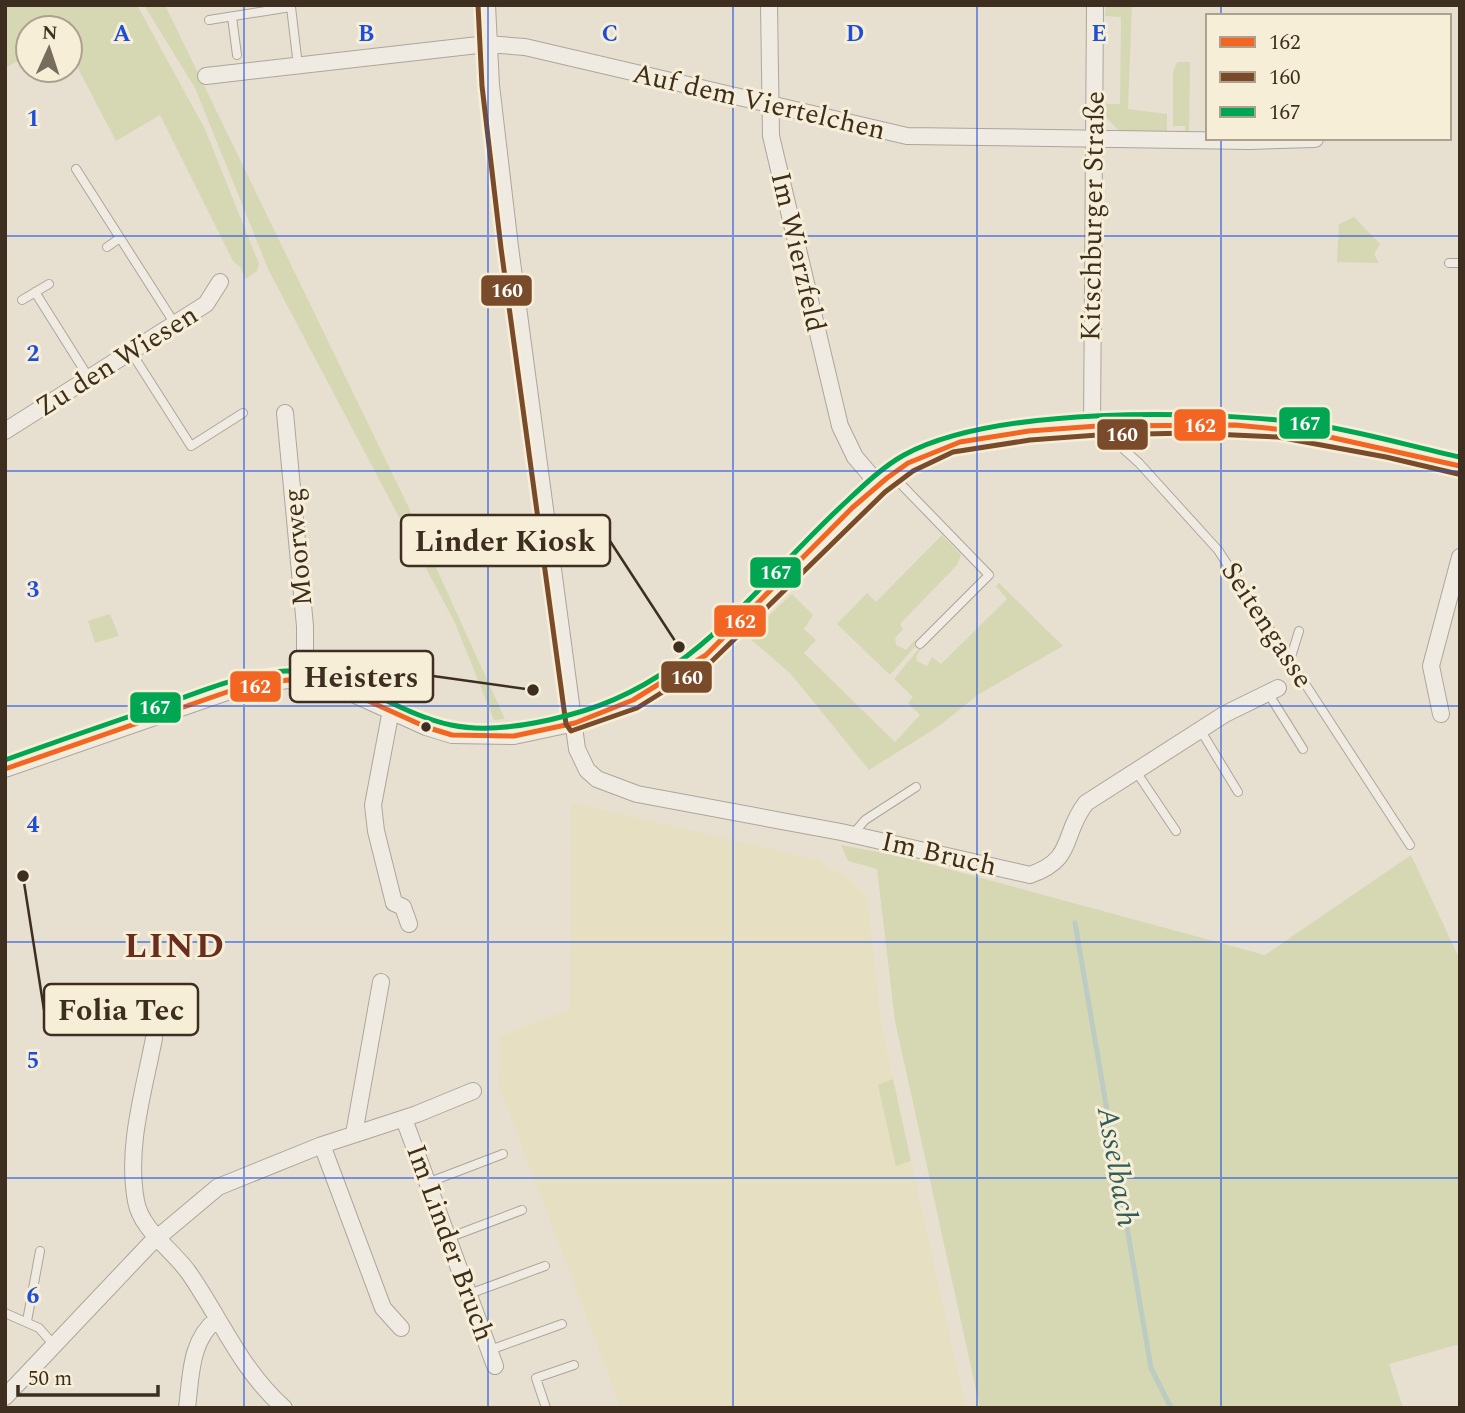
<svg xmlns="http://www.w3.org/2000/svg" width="1465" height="1413" viewBox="0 0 1465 1413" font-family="Spectral,serif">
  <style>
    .farmland { fill: #e6dfc2 }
    .green { fill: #d6d7b3 }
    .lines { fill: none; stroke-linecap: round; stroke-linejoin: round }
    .stream { stroke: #bcccc2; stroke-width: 5 }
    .service-casing { stroke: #ada599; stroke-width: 10 }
    .minor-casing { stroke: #ada599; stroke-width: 18 }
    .service { stroke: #efebe3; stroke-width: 8 }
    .minor { stroke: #efebe3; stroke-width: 16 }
    .bus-1-casing { stroke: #f7eed8; stroke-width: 10 }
    .bus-2-casing { stroke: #f7eed8; stroke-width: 10 }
    .bus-3-casing { stroke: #f7eed8; stroke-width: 10 }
    .bus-1 { stroke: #f26522; stroke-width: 5 }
    .bus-2 { stroke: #7a4b2a; stroke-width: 5 }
    .bus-3 { stroke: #00a651; stroke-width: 5 }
    .grid { fill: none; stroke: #1d4ed8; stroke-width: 2; stroke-opacity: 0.55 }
    .bus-dot { fill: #3d2e20; stroke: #f7eed8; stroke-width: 2.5 }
    .labels { text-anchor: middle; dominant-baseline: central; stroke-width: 6; stroke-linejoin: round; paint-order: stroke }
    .street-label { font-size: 28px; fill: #3d2e20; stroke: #f7eed8 }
    .water-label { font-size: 30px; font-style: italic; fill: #2f5d5a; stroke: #f7eed8 }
    .district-label { font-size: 35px; font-weight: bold; letter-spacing: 2px; fill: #6b2e1e; stroke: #f7eed8 }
    .grid-label { font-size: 23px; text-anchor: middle; font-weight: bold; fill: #1d4ed8; stroke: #f7eed8; stroke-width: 6; stroke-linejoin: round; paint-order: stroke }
    .leader { fill: none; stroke: #3d2e20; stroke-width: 2.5 }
    .callout-dot { fill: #3d2e20; stroke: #f7eed8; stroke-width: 2.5 }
    .callout { fill: #f7eed8; stroke: #3d2e20; stroke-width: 2.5 }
    .callout-label { font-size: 30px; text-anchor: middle; font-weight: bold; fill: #3d2e20 }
    .line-badge { stroke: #f7eed8; stroke-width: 2.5 }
    .badge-label { font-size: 19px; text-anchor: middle; font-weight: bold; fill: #fff }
  </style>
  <rect width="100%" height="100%" fill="#e7e0d1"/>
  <path class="farmland" d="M571,802L818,860L850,879L867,896L881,1022L893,1079L878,1085L896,1166L911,1161L966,1408H621L499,1086L500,1036L570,1009Z"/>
  <path class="green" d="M5,5H137L205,129L259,264L257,271L246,279L241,268L233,261L160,115L116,141L70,53V28H28V56L5,68Z
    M144,5H165L408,506L505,719L494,720L455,623L269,271L195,88Z
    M1106,5H1132L1128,109L1167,114V131H1119L1106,117V104H1120L1121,17L1105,16Z
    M1177,62H1190L1189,131H1185V126H1173V72Z
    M1354,217L1380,244L1374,254L1379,263L1337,262L1339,224Z
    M942,535L961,555L957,565L900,624L903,629L895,638L896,645L906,650L915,640L918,643L890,675L837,624L867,593L876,602Z
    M999,583L1063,646L979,694L939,726L869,770L790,673L747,636L792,594L813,615L804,629L816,640L804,653L895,742L920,715L908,703L913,697L894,679L921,646L923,647L916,656L917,661L927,666L932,657L941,664L1007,599L996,586Z
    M110,614L119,636L95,643L88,621Z
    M841,845L904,857L1265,955L1411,855L1460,960V1344L1389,1364L1403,1408H980L895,1021L877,869L848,861Z
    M893,1079L911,1161L896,1166L878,1085Z"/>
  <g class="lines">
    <path class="stream" d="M1075,923L1151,1368L1171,1408"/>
    <g class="service-casing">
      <path id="service" d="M232,17L237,55
        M209,20L291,7L298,66
        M76,169L175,324
        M107,247L120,238
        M1449,263H1460
        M35,292L89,378
        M22,300L49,284
        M131,352L191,446L243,413
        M1100,428L1139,463L1218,550L1410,845
        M892,475L989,575L920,644
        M1290,660L1299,631
        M1268,693L1303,749
        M1201,731L1238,792
        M1137,773L1176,831
        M853,834L865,820L916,787
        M427,1183L503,1154
        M448,1238L522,1210
        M469,1294L545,1266
        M5,1313L39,1328L54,1345
        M27,1321L40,1251
        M490,1350L562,1324
        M546,1408L536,1378L574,1365"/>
    </g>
    <g class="minor-casing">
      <path id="minor" d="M487,5L491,85L510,247L577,749L587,770L597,779L637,794L841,832L1030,875C1076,859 1061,835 1086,803L1225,714L1278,688
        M769,5L771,136L840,426L855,457L879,485
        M206,76L487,44L525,47L907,136L1249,141L1315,139
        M285,413L305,626V682
        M1092,426L1095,5
        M5,431L206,304L220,282
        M391,710L373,805L376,831L394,903L403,907L409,924
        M1441,714L1431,666L1460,557
        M5,769L227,692L287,680L342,689L426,727L452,735L514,736L575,723L633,700L706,655L735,629L852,508L887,478L908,463L960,442L1029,431L1098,426L1235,425L1307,432L1460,466
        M154,1038C144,1091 126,1147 136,1201C141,1230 173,1250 189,1273C221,1319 241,1370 284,1408
        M404,1119L495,1366
        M354,1134L381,982
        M322,1145L383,1308L401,1328
        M5,1397L150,1244L218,1187L322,1145L417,1114L473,1091
        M187,1408C191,1376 190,1340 217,1319"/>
    </g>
    <use href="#service" class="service"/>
    <use href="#minor" class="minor"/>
    <g class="bus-1-casing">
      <path id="bus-1" d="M5,769L227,692L287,680L342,689L426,727L452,735L514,736L575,723L633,700L706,655L852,508L887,478L908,463L960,442L1029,431L1098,426L1235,425L1307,432L1460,466"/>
    </g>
    <g class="bus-2-casing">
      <path id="bus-2" d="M478,5L482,86L501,248L566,724L571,731L637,708L711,662L885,492L913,471L953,452L1030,440L1098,435L1190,433L1278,437L1386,457L1458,474"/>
    </g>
    <g class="bus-3-casing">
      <path id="bus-3" d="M5,760C58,741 110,723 163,705C202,691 244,673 286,671C347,669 394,713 451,725C489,733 532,725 569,715C695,683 758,582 848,500C865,484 884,466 904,455C994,406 1202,410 1304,423C1356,430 1409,446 1460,457"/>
    </g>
    <use href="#bus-1" class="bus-1"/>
    <use href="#bus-2" class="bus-2"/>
    <use href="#bus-3" class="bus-3"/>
  </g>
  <path class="grid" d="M244,5V1408M488,5V1408M733,5V1408M977,5V1408M1221,5V16M1221,138V1408M5,236H1460M5,471H1460M5,706H1460M5,942H1460M5,1178H1460"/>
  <circle class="bus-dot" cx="426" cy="727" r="6"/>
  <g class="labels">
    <g class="street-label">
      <text transform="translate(759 102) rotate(13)">Auf dem Viertelchen</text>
      <text transform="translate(1093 216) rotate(-89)">Kitschburger Straße</text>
      <text transform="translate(798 252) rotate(77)">Im Wierzfeld</text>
      <text transform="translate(117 361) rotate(-32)">Zu den Wiesen</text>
      <text transform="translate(298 547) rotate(-95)">Moorweg</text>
      <text transform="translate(1267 625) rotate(57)">Seitengasse</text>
      <text transform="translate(939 854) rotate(13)">Im Bruch</text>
      <text transform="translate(450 1243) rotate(70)">Im Linder Bruch</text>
    </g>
    <g class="water-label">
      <text transform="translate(1117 1167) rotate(80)">Asselbach</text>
    </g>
    <g class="district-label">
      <text x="175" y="946">LIND</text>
    </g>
  </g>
  <g class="grid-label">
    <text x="122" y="41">A</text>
    <text x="366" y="41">B</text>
    <text x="610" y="41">C</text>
    <text x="855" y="41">D</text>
    <text x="1099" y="41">E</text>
    <text x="33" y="126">1</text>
    <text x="33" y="361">2</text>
    <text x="33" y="597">3</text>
    <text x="33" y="832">4</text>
    <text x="33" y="1068">5</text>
    <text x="33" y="1303">6</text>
  </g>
  <path class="leader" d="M679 647L610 541M533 690L433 676M23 876L44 1010"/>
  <g class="callout-dot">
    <circle cx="679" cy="647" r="7"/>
    <circle cx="533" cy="690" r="7"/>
    <circle cx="23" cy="876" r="7"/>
  </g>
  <g class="callout">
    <rect x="401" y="515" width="209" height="51" rx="7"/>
    <rect x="290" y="651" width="143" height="51" rx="7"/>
    <rect x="44" y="984" width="154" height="51" rx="7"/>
  </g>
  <g class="callout-label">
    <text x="505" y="551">Linder Kiosk</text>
    <text x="361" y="687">Heisters</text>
    <text x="121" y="1020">Folia Tec</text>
  </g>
  <g class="line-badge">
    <rect x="480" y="274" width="53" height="33" rx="7" fill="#7a4b2a"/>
    <rect x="1278" y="406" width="53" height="34" rx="7" fill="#00a651"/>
    <rect x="1173" y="408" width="54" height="34" rx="7" fill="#f26522"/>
    <rect x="1096" y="418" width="53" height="33" rx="7" fill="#7a4b2a"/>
    <rect x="749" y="556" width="53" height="33" rx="7" fill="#00a651"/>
    <rect x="713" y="604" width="54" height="34" rx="7" fill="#f26522"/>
    <rect x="660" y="660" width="53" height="34" rx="7" fill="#7a4b2a"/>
    <rect x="229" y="670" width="53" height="33" rx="7" fill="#f26522"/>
    <rect x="129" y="691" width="53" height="33" rx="7" fill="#00a651"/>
  </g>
  <g class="badge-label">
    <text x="507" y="297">160</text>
    <text x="1305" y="430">167</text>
    <text x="1200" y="432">162</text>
    <text x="1122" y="441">160</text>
    <text x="776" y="579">167</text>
    <text x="740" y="628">162</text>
    <text x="687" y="684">160</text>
    <text x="255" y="693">162</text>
    <text x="155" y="714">167</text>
  </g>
  <rect width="1465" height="1413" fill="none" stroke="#3d2e20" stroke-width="14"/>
  <rect x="1206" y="14" width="245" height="126" fill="#f7eed8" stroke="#ada18e" stroke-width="2"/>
  <rect x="1220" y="37" width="35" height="10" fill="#f26522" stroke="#ada18e" stroke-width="2"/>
  <text x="1269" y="49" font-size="21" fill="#3d2e20">162</text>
  <rect x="1220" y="72" width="35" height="10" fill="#7a4b2a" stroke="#ada18e" stroke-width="2"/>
  <text x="1269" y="84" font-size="21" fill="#3d2e20">160</text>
  <rect x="1220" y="107" width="35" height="10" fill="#00a651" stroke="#ada18e" stroke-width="2"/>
  <text x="1269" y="119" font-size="21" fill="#3d2e20">167</text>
  <g transform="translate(49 49) rotate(3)"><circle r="33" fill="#f7eed8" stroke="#ada18e" stroke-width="2"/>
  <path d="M0-5L12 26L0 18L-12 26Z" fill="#786c5e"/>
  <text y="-10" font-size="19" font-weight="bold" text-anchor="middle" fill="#3d2e20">N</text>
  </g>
  <path d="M18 1385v10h140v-10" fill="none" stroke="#3d2e20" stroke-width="3.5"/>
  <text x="28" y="1385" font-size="21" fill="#3d2e20" stroke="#f7eed8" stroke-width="5" paint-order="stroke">50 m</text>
</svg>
